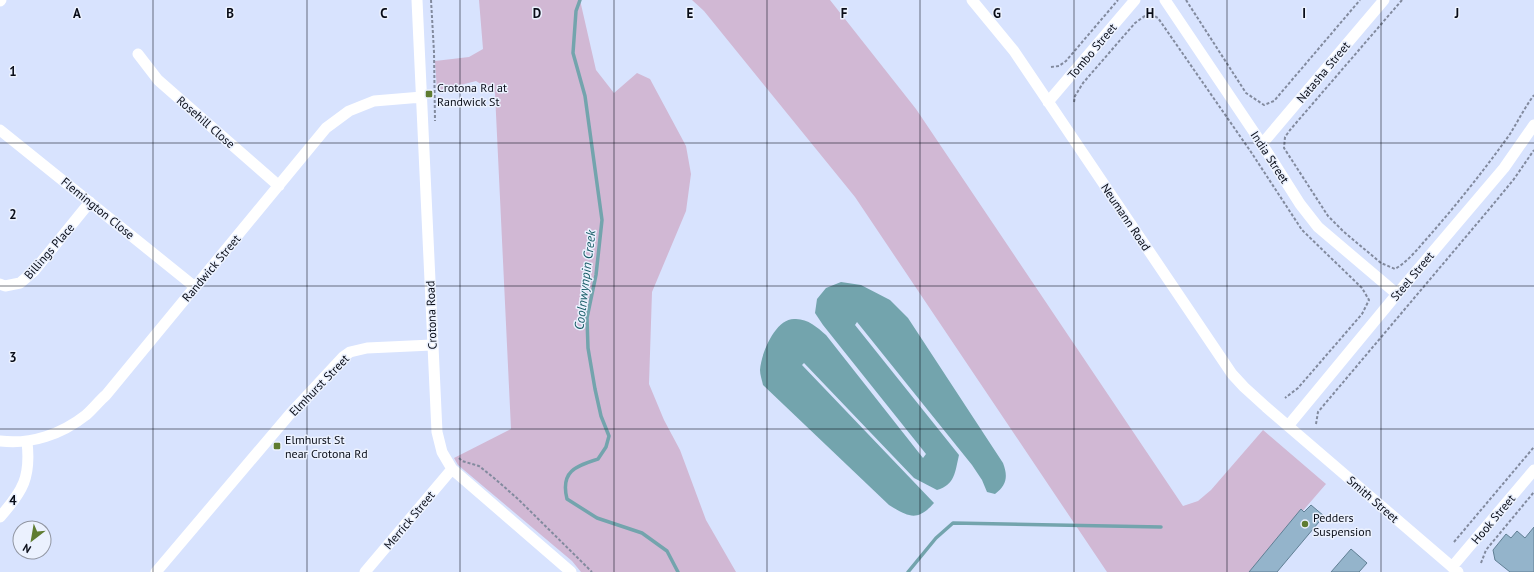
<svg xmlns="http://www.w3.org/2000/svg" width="1534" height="572" viewBox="0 0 1534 572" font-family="'PT Sans',sans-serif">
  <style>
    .green { fill: #d1b8d4 }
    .water { fill: #73a4ad }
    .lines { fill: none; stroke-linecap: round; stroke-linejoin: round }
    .stream { stroke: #73a4ad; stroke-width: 3.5 }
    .building { fill: #94b4cb; stroke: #607f94 }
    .path { stroke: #828a9e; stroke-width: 2; stroke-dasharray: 3 2; stroke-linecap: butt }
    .minor { stroke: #fff; stroke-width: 11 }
    .grid { fill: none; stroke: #090d18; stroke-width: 1; stroke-opacity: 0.55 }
    .poi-dot { fill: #5f7c31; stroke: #ebf1fe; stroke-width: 1.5 }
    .labels { text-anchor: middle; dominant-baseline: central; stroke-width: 3; stroke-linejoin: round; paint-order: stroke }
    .street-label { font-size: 12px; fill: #090d18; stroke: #ebf1fe }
    .poi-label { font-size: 12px; fill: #090d18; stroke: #ebf1fe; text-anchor: start }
    .water-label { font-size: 13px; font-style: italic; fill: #175b66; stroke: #ebf1fe }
    .grid-label { font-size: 13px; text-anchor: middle; font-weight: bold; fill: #090d18; stroke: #ebf1fe; stroke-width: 3; stroke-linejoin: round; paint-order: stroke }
  </style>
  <rect width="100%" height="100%" fill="#d8e3fe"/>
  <path class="green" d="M479,0H580L596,70L614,93L637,73L650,79L686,146L691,174L686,211L652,292L649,384L664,420L680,450L706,520L736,572H581L572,561L458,465L454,458L511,429L495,93L476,81L437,91L435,61L469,57L483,49Z
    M692,0H830L916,109L1183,506L1198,501L1211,490L1263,430L1326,484L1250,572H1107L855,197L704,11Z"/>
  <path class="water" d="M841,282L861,285L890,300L908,318L1003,463C1008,476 1007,485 995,494L987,492L982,480L972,465L857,322L855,325L959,455C955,472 955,485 937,490L914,478L804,363L802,365L934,503C917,522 909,517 889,505L763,385C762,380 760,375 760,370C761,354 775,319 794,319C807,318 817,327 826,335L923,458L926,454L823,325L815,313L817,299L826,288Z"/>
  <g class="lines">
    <path class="stream" d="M580,0L576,11L573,53L585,96L602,220L596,275L587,318L588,348L595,389L601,416L609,436L606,447L598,459C576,466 560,471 567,499L597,518L642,533L667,551L678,572
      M908,572L936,538L953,523L1161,527"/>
  </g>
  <path class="building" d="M1311,505L1324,516L1277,572H1249L1301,509L1304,512Z
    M1534,527V572H1510L1495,560L1493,550L1506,534L1511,538L1517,531L1525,538Z
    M1351,549L1367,563L1359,572H1331Z"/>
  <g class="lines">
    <path class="path" d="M431,0L434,52L435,121
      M1186,0L1246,93L1264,105L1274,101L1360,0
      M1402,0L1290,130L1285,137L1284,148L1328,216L1344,232L1381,263L1395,269C1409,261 1419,247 1430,235C1458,203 1485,169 1510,134C1518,121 1525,107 1534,95
      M1051,67L1059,66L1066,61L1118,0
      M1074,102L1075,96L1083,83L1135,23L1149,13L1158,18L1251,152L1302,230L1362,288L1369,300L1362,314L1298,388L1285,398
      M1316,424L1318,412L1491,207L1514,179L1534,150
      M459,458L462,461L479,466L494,478L518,499L592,572
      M1454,542L1534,447
      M1481,563L1486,550L1534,492"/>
    <path class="minor" d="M417,0L437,432L442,452L452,469L571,572
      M972,0L1014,51L1232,374L1244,387L1266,407L1458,572
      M1165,0L1262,144L1300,204L1318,227L1397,294
      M0,1L1,0
      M138,54L158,80L279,186
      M1048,102L1135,0
      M0,130L195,287
      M1262,144L1384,0
      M0,284L5,286L20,283L34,271L90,202
      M1288,426L1397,294L1504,168L1534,125
      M0,441C31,445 62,434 86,415C93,409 99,401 106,395L326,128L349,111L374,101L422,97
      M0,517C23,491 31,477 27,442
      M1452,567L1534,470
      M156,572L290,414L343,357L350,352L367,348L432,345
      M365,572L452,469"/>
  </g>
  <path class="grid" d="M153,0V572M307,0V572M460,0V572M614,0V572M767,0V572M920,0V572M1074,0V572M1227,0V572M1381,0V572M0,143H1534M0,286H1534M0,429H1534"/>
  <g class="poi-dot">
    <rect x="425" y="90" width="8" height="8" rx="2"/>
    <rect x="273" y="442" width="8" height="8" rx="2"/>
    <circle cx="1305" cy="524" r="4"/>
  </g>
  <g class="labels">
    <g class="street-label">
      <text transform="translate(1092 51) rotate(-50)">Tombo Street</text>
      <text transform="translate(1323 72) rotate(-50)">Natasha Street</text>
      <text transform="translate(206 122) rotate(41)">Rosehill Close</text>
      <text transform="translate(1270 157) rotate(57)">India Street</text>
      <text transform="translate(98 208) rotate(39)">Flemington Close</text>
      <text transform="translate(1126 217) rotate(56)">Neumann Road</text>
      <text transform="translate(49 251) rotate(-49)">Billings Place</text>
      <text transform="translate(211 268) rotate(-50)">Randwick Street</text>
      <text transform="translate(1412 276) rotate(-50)">Steel Street</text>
      <text transform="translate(431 315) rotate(-92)">Crotona Road</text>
      <text transform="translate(319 385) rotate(-46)">Elmhurst Street</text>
      <text transform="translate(1373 499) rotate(41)">Smith Street</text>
      <text transform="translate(1493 519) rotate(-50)">Hook Street</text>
      <text transform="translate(409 520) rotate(-50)">Merrick Street</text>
    </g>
    <g class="poi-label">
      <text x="437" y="87">Crotona Rd at<tspan x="437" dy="14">Randwick St</tspan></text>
      <text x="285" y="439">Elmhurst St<tspan x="285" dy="14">near Crotona Rd</tspan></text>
      <text x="1313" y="517">Pedders<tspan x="1313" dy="14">Suspension</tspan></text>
    </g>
    <g class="water-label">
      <text transform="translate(585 280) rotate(-83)">Coolnwynpin Creek</text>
    </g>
  </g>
  <g class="grid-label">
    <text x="77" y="18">A</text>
    <text x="230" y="18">B</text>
    <text x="384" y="18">C</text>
    <text x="537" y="18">D</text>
    <text x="690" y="18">E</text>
    <text x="844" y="18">F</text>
    <text x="997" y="18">G</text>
    <text x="1150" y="18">H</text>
    <text x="1304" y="18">I</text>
    <text x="1457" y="18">J</text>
    <text x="13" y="76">1</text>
    <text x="13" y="219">2</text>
    <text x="13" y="362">3</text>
    <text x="13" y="505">4</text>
  </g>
  <g transform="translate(32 540) rotate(211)"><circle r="19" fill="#ebf1fe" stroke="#9196a2"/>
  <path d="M0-3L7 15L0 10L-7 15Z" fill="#5f7c31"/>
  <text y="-6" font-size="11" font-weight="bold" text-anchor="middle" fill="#090d18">N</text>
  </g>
</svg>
